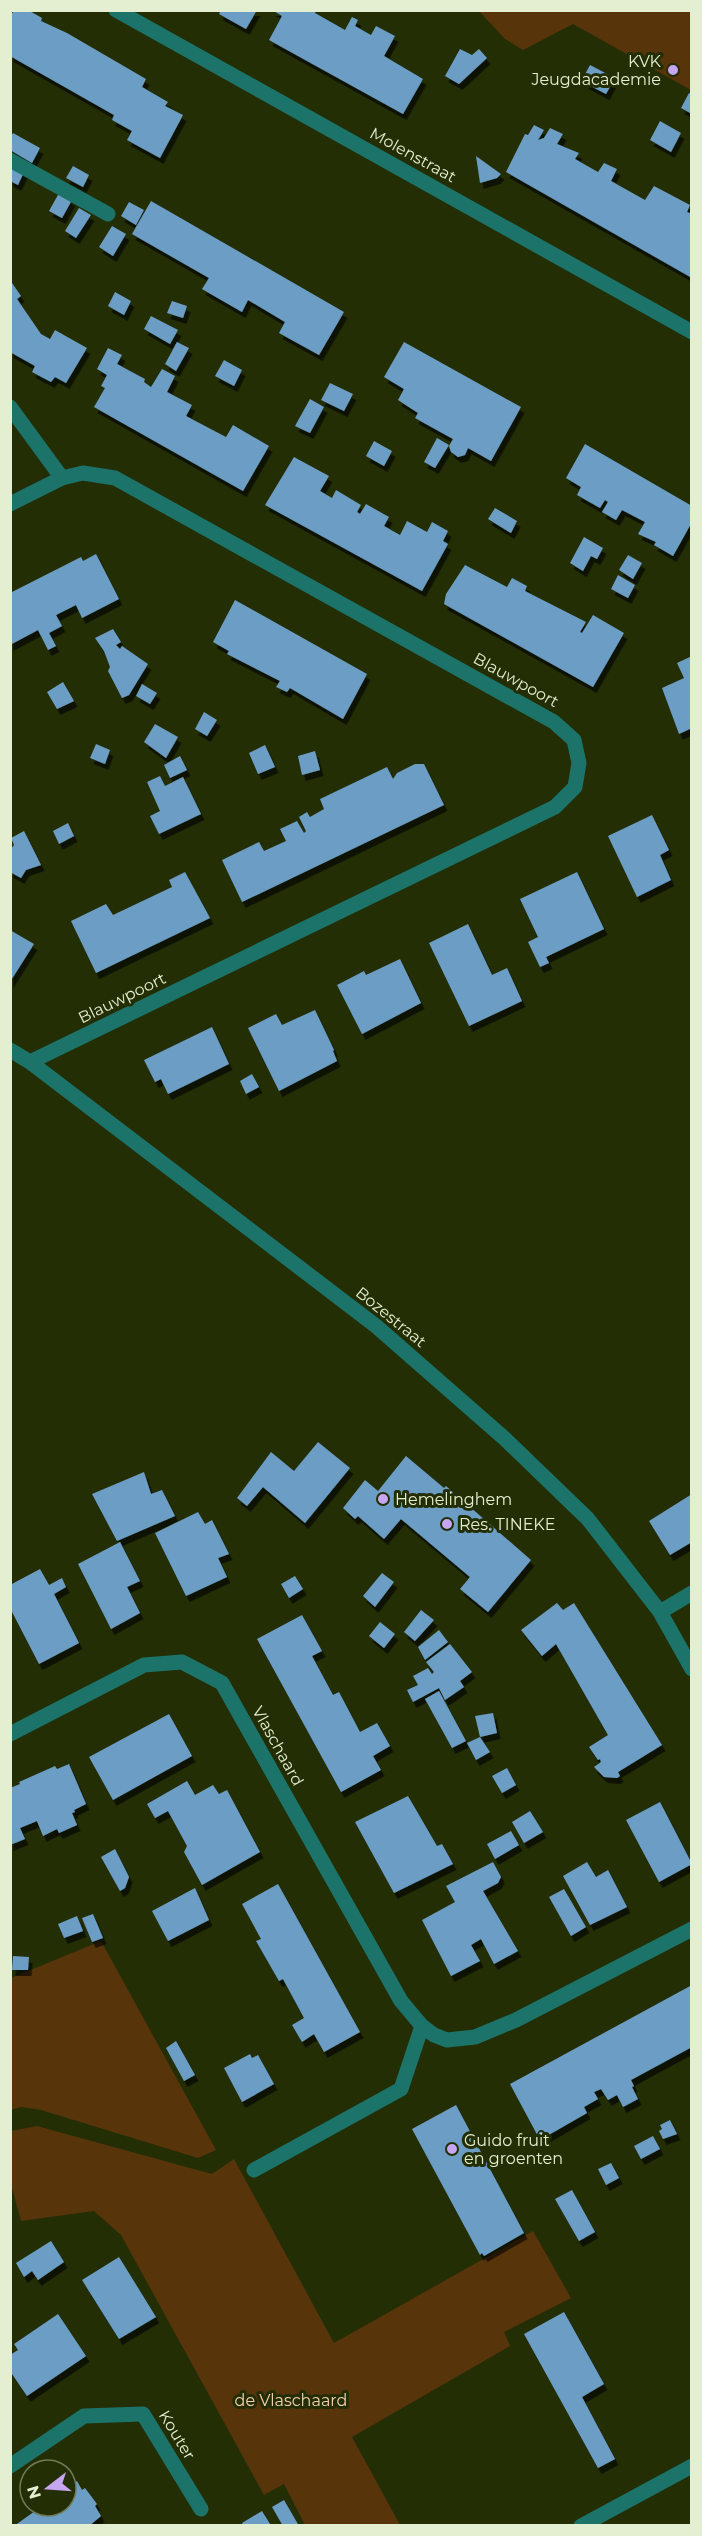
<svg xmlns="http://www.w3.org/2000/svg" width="702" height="2536" viewBox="0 0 702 2536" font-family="Montserrat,sans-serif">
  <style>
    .green { fill: #58340b }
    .building { fill: #6c9dc5; filter: url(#shadow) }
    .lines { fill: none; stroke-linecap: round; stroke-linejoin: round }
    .minor { stroke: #1c7369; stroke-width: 15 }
    .poi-dot { fill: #c6a6f0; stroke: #232e05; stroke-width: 2 }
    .labels { text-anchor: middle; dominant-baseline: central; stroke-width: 6; stroke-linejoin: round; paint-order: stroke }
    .poi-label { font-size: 16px; fill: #e4eed1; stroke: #232e05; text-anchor: start }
    .street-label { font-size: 16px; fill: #e4eed1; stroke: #232e05 }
    .park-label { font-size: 16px; fill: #f5d0b0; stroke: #232e05 }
  </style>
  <defs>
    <filter id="shadow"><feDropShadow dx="3.5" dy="6" stdDeviation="0" flood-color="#0009"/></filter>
  </defs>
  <rect width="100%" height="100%" fill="#232e05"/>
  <path class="green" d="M479,11H691V90L573,24L523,50L505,39Z
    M101,1941L216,2150L198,2158L41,2110L21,2107L11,2110V1978Z
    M37,2126L212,2174L234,2159L334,2343L533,2231L571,2298L504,2332L510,2346L352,2437L400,2525H305L284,2484L264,2495L121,2235L94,2211L21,2221L11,2184V2131Z"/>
  <path class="building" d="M14,10H28L42,18L41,21L67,33L146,79L142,87L168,102L165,106L183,115L160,158L127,140L132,131L112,120L114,115L10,56V17Z
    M221,10H257L246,29L219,14Z
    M272,10H316L315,13L345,30L352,17L358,20L355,26L371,35L376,26L395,36L384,56L423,79L403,114L269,40L282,16Z
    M460,49L472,55L479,49L487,58L459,84L445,76Z
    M590,65L615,78L606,94L585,83L586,80L583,78Z
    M689,93L692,94V114L681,108Z
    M660,121L681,133L671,152L650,140Z
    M534,125L544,130L538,140L544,138L550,128L563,134L557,144L579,153L575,159L598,172L604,163L617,169L611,181L645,200L654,186L690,205L687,212L692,214V278L506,172L525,134L528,135Z
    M13,133L40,148L32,163L10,150V138Z
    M476,156L501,174L497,178L480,183Z
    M10,165L24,172L18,185L10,181Z
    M73,166L89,175L83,187L66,178Z
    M59,193L72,200L62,218L49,211Z
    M151,201L344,312L319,355L279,333L285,322L248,300L242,312L202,289L209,278L132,234Z
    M129,202L144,210L136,225L121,216Z
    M79,208L91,215L76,238L65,231Z
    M112,226L126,234L113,256L99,247Z
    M10,280L21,296L17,299L41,334L50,339L55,330L87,348L66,383L55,377L51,382L32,372L35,366L10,352Z
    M115,292L131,301L124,315L108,306Z
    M172,301L187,306L183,318L167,313Z
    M151,316L178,330L170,344L144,329Z
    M177,342L189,348L176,371L165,364Z
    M404,342L521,407L491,461L468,448L465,455L458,457L451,452L449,446L453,439L415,418L418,413L398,400L404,389L384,377Z
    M108,348L122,355L117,364L145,379L144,382L151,387L162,369L175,376L167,392L192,405L186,416L226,437L233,425L269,446L243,491L94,407L105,388L101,386L107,375L97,369Z
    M224,360L242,370L234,386L215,376Z
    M330,383L353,394L344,411L321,400Z
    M310,399L324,407L310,433L295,426Z
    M437,438L449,445L435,468L424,462Z
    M374,441L392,451L384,466L366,456Z
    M585,444L692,506V522L673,556L654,545L656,542L638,534L645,522L622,510L616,520L602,512L608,502L605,500L600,508L577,495L581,487L566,478Z
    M294,457L329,476L320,491L332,498L336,490L361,505L357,512L360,514L366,504L389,517L384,526L400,535L407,521L427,532L432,522L448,531L443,541L448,544L422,591L265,505Z
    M495,508L517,521L511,533L488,519Z
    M584,537L603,548L597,559L591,556L583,571L570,563Z
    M96,554L119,599L82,618L76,605L56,615L62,626L49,633L56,646L48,650L38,630L10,645V593L81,557L83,561Z
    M628,555L642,563L633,579L619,570Z
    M465,565L507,587L512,578L527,586L525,591L586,622L580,632L582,633L593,615L624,633L593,687L444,604L446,594Z
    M618,575L635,585L628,598L611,589Z
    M235,600L367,674L343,719L290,688L287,692L276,687L280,681L227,654L229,651L213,642Z
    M113,629L121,642L116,645L120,649L122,646L148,664L129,695L122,698L108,671L110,667L104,651L95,638Z
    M692,656V728L679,734L662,688L684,678L677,663Z
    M63,682L74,701L57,709L47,692Z
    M142,684L157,693L150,704L136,696Z
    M204,712L217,720L207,736L195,729Z
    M155,724L178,737L166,758L144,742Z
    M96,744L110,750L105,764L90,758Z
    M265,745L275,767L258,774L249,753Z
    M315,751L320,770L302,775L298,756Z
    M180,756L187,770L170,778L164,765Z
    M415,764H424L444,805L242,902L222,860L259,842L264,851L286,841L280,829L297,821L304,833L306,831L299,817L307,812L310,817L324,809L320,799L387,767L393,779L397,773Z
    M160,776L165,786L183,777L201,814L159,834L150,816L160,811L147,782Z
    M652,815L669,850L660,855L671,880L637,897L608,836Z
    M68,823L74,836L59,844L53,831Z
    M24,831L41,865L26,870L21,878L10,872V850L14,845L11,838Z
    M185,872L210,918L96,973L71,921L106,904L113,915L172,887L169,880Z
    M577,872L604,929L546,957L549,963L540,967L528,942L538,937L520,899Z
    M468,924L492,975L507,968L522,1001L469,1026L429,943Z
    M10,930L34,944L10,982Z
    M400,959L421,1003L362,1034L337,985L364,971L366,975Z
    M315,1010L334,1050L333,1051L337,1061L279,1091L248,1028L276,1014L282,1025Z
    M212,1027L229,1064L168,1094L161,1079L155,1082L144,1060Z
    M252,1074L259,1087L246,1094L240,1081Z
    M318,1442L350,1468L305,1523L263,1487L247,1506L237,1498L271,1452L294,1471Z
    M406,1456L444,1488L446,1486L531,1560L488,1612L460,1589L470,1577L401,1519L384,1539L358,1516L355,1519L343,1508L365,1480L378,1491Z
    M144,1472L151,1494L162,1490L175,1516L117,1541L92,1494Z
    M692,1494V1542L670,1555L649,1521Z
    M198,1512L205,1524L212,1520L229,1554L218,1558L227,1577L186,1596L155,1533Z
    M120,1542L140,1581L127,1587L140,1613L111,1629L78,1564Z
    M40,1569L49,1585L62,1578L66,1587L54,1594L79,1643L39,1664L10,1608V1585Z
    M382,1573L394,1582L375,1607L363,1596Z
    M295,1576L303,1589L289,1598L281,1584Z
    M557,1603L563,1610L574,1603L662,1745L618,1772L620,1776L617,1778L604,1777L594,1767L601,1762L600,1759L598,1760L589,1747L608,1735L556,1644L542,1656L521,1630Z
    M421,1610L434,1620L415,1641L404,1632Z
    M302,1615L322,1651L312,1656L333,1695L339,1692L360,1732L377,1723L390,1746L373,1756L381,1770L341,1792L257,1639Z
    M380,1622L395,1634L384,1648L369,1636Z
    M439,1630L448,1642L425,1660L418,1647Z
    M450,1644L472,1672L460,1681L464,1687L445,1700L439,1688L413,1702L407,1690L418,1685L413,1676L428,1668L432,1674L434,1672L426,1662Z
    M439,1691L466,1741L452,1748L425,1699Z
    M493,1713L497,1733L480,1737L490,1752L476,1760L467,1743L480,1737L475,1716Z
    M169,1714L192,1756L113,1800L89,1757Z
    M69,1764L86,1804L74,1810L75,1812L72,1813L77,1825L59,1833L57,1829L43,1836L37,1821L20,1828L25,1839L10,1845V1788L20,1784L19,1782L55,1766L57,1769Z
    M507,1768L516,1785L502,1793L492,1776Z
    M187,1781L195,1795L213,1785L219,1794L227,1790L260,1852L202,1885L184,1852L187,1846L168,1811L155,1818L147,1804Z
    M408,1796L437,1846L442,1844L453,1864L394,1893L355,1822Z
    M660,1802L692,1864L659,1882L626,1820Z
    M530,1811L543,1832L524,1843L512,1822Z
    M511,1831L519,1845L495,1859L487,1844Z
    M115,1849L129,1877L125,1888L120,1891L101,1857Z
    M493,1862L501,1877L498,1883L483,1891L518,1951L494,1964L481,1939L471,1945L480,1961L451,1976L422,1920L455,1902L446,1886Z
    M587,1862L596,1877L608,1870L627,1907L590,1925L563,1876Z
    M278,1884L360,2032L324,2052L314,2034L302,2042L292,2025L304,2018L283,1979L279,1981L256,1941L261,1939L242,1904Z
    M195,1888L209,1920L168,1941L152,1911Z
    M564,1889L586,1927L571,1936L549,1897Z
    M93,1914L103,1938L92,1942L82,1918Z
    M77,1916L83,1931L64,1938L58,1924Z
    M13,1956L29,1957L28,1970H12Z
    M692,1985V2047L631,2080L634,2086L632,2087L638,2099L623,2107L617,2095L608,2100L601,2089L594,2092L598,2099L584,2107L587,2113L540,2140L510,2084Z
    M176,2041L195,2075L184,2081L166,2048Z
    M250,2054L252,2058L258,2055L274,2084L242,2102L224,2068Z
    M456,2105L524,2233L484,2256L482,2253L480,2255L412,2129Z
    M670,2120L677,2134L663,2139L659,2131L662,2129L660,2125Z
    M653,2136L660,2149L641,2159L634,2146Z
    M611,2163L619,2178L606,2185L598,2169Z
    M572,2190L595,2232L579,2241L555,2199Z
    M51,2241L64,2262L38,2280L32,2271L24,2277L16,2263Z
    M119,2257L156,2317L119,2339L82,2280Z
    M564,2312L604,2384L582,2397L615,2459L598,2468L524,2334Z
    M58,2314L86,2356L27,2396L10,2371V2355L18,2350L14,2344Z
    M77,2481L82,2490L85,2488L97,2504L95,2506L101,2516L89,2526H14L42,2506H66V2489Z
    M284,2500L299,2526H283L272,2507Z
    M262,2511L270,2524L243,2526L242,2523Z"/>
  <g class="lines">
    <path class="minor" d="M116,10L692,332
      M10,160L108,214
      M10,407L62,478
      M10,504L62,478L83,473L115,478L554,722L574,740L579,763L575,787L555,807L30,1062
      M10,1050L30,1062L376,1326L504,1438L588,1519L660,1612L692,1669
      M660,1612L692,1593
      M10,1734L144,1665L182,1662L222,1683L401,2001L422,2026L434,2035L447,2040L475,2037L516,2020L692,1929
      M254,2170L401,2089L422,2026
      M10,2466L84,2416L143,2414L201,2509
      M581,2526L692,2466"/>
  </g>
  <g class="poi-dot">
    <circle cx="673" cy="70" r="6"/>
    <circle cx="383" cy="1499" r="6"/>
    <circle cx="447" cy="1524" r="6"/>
    <circle cx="452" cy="2149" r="6"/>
  </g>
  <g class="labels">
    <g class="poi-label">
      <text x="661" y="61" text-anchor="end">KVK<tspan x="661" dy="18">Jeugdacademie</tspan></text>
      <text x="395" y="1499">Hemelinghem</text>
      <text x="459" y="1524">Res. TINEKE</text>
      <text x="464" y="2140">Guido fruit<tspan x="464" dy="18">en groenten</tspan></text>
    </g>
    <g class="street-label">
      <text transform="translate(413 155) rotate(29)">Molenstraat</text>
      <text transform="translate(516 680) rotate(29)">Blauwpoort</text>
      <text transform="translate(122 998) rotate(-26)">Blauwpoort</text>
      <text transform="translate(391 1317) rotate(39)">Bozestraat</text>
      <text transform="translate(278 1746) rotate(61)">Vlaschaard</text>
      <text transform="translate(177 2435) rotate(59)">Kouter</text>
    </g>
    <g class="park-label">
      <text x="291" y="2400">de Vlaschaard</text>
    </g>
  </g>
  <rect width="702" height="2536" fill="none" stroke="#e4eed1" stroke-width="24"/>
  <g transform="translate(48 2488) rotate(253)"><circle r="28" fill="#232e05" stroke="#707b57" stroke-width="1.5"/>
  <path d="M0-4.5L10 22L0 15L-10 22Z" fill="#c6a6f0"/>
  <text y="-9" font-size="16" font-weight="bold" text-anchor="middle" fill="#e4eed1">N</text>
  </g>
</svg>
